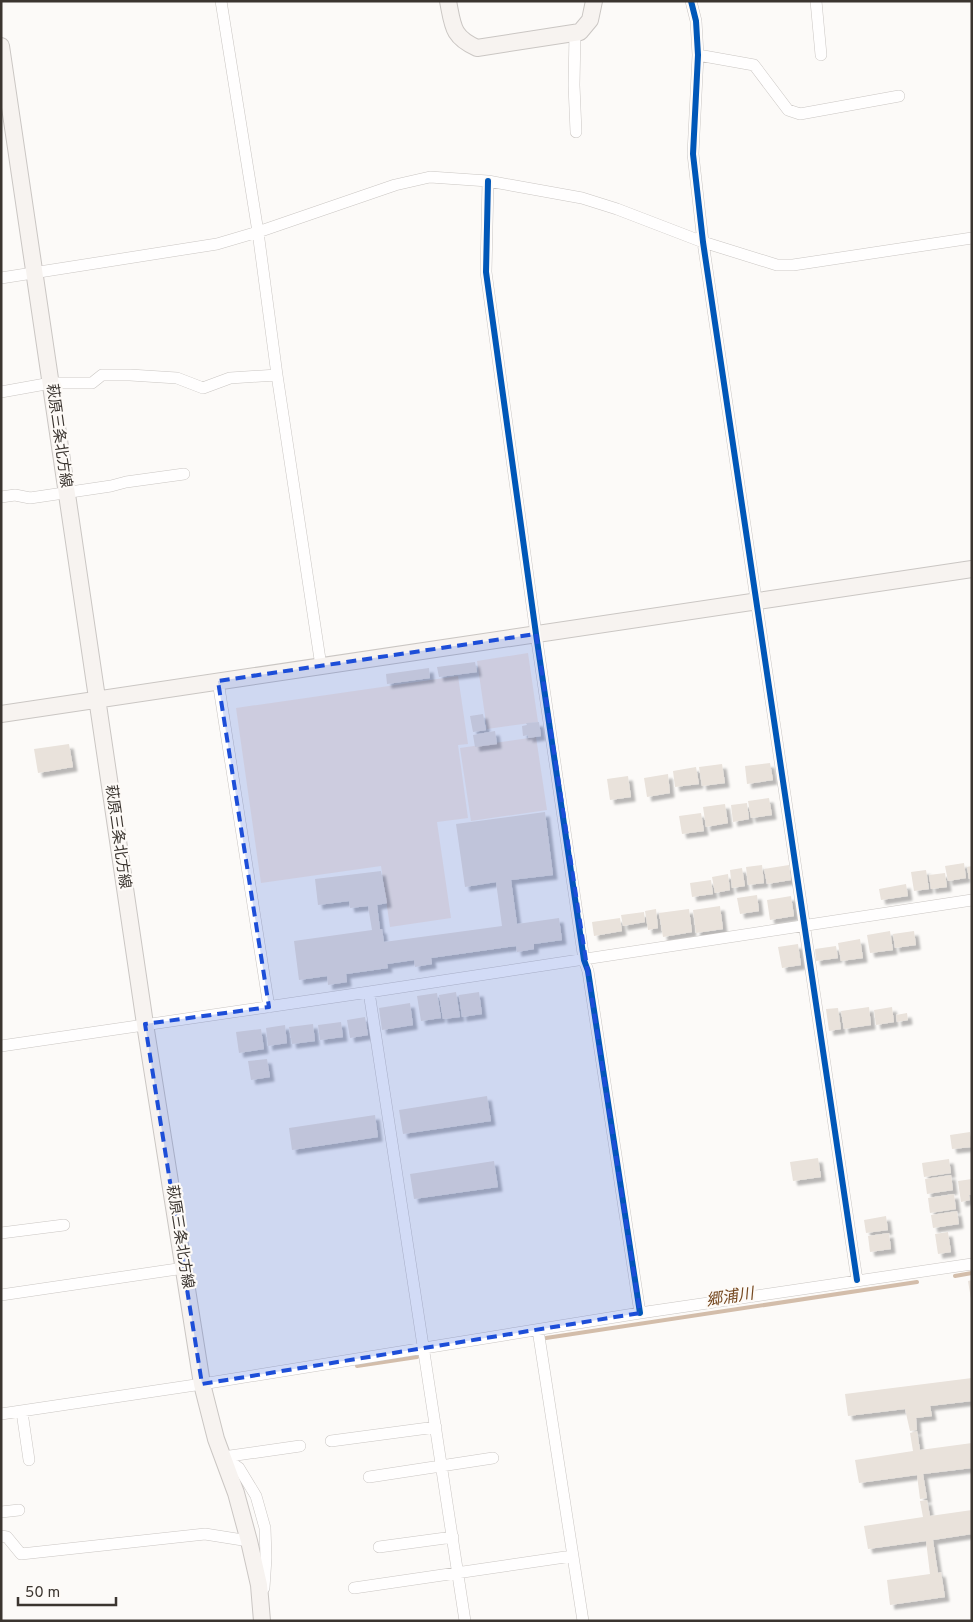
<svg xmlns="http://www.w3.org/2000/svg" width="973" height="1622" viewBox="0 0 973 1622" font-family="Overpass,'Noto Sans JP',sans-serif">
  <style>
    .green { fill: #f9ece1 }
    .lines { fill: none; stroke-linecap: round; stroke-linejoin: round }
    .stream { stroke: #d3bdaa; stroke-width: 4 }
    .building { fill: #e9e2db; filter: url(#shadow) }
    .street-casing { stroke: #cac6c3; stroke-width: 12 }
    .secondary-casing { stroke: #cac6c3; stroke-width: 18 }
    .street { stroke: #fffefe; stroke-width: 11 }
    .secondary { stroke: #f7f3f0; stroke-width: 16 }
    .cycleway-casing { stroke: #fdfaf7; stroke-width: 9 }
    .cycleway { stroke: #0057b8; stroke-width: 6 }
    .marked { fill: #1d4ed8; fill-opacity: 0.2; stroke: #1d4ed8; stroke-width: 4; stroke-dasharray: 10 6; stroke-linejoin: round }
    .labels { text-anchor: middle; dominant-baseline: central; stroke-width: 4.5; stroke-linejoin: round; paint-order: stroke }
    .street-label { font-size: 15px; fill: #3b3530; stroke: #fdfaf7 }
    .water-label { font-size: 16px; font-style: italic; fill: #764921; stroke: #fdfaf7 }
  </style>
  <defs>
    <filter id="shadow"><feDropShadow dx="4.5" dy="4.5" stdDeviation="1" flood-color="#0004"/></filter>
  </defs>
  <rect width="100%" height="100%" fill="#fcfaf8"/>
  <path class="green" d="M528,653L538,722L487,729L477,661Z
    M458,676L468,744L458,745L468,818L437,822L451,918L390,927L381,866L261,883L236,708Z
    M536,737L547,810L471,821L460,748Z"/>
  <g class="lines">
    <path class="stream" d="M955,1276L972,1273
      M546,1338L917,1282
      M357,1366L417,1357"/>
  </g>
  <path class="building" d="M475,662L477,672L439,677L437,667Z
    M429,668L430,678L387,684L386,674Z
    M483,714L486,730L473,732L470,716Z
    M539,722L541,736L528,738V735L523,736L522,726L527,725L526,723Z
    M495,731L497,744L475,747L473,735Z
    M69,744L73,767L38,773L34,749Z
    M770,763L773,780L747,784L745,766Z
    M722,764L725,783L702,786L699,767Z
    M696,767L699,784L675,787L673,771Z
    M668,774L670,793L647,797L644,778Z
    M628,776L631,797L610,800L607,779Z
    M769,798L772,815L751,818L748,801Z
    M747,803L749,819L733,822L731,805Z
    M725,804L728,823L706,827L703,807Z
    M545,812L553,875L511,880L517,924L559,918L562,940L534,944V949L517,952L516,946L431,958L432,964L415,967L414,960L387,964L388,968L346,974L347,982L328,985L327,976L299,980L294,941L372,930L368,906L350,908L349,901L318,905L315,879L381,871L387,903L377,905L380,929H382L384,942L502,926L496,882L465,887L456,824Z
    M701,813L704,831L682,834L679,816Z
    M964,863L966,878L948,881L945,866Z
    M762,865L764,883L748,885L746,867Z
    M789,865L791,880L767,884L764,869Z
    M972,866V879H969L967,867Z
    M742,868L745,886L732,888L730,870Z
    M926,870L929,889L914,891L911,872Z
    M945,873L947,887L931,889L929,875Z
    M728,874L730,890L715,893L712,877Z
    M711,880L713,894L692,897L690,883Z
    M906,884L908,896L881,900L879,889Z
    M757,895L759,911L740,914L737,898Z
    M791,896L794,916L770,920L767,900Z
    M720,906L723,929L696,933L693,910Z
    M656,909L658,928L648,930L645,911Z
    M689,909L692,932L663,937L659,913Z
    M644,912L645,922L623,926L621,915Z
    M620,918L622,931L594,936L592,922Z
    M890,931L893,950L870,953L867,935Z
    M914,931L916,945L895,948L893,934Z
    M860,939L863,958L841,961L838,943Z
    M798,944L801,965L782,968L778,947Z
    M836,946L838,958L816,961L815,949Z
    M456,992L460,1017L443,1019L439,995Z
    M479,992L482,1014L462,1017L459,995Z
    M437,993L441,1018L421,1021L417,996Z
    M410,1003L413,1025L382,1030L379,1008Z
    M869,1007L871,1025L844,1029L841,1011Z
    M892,1007L894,1022L876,1025L874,1010Z
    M838,1008L841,1029L829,1031L826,1009Z
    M907,1013L908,1020L897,1022L896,1015Z
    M365,1017L368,1035L350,1038L347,1020Z
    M341,1022L343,1037L320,1040L318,1025Z
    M313,1024L315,1041L292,1044L289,1027Z
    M285,1025L287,1043L268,1046L266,1028Z
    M261,1029L264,1049L239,1053L236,1032Z
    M267,1059L270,1077L251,1080L248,1061Z
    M487,1096L491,1121L403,1134L399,1110Z
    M375,1115L378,1137L292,1150L289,1128Z
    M970,1132L972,1147L952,1149L950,1135Z
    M818,1158L821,1177L793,1181L790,1162Z
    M949,1159L951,1173L924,1177L922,1163Z
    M494,1161L498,1187L414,1199L410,1174Z
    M951,1175L953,1190L927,1194L925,1179Z
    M972,1179V1195H969L970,1200L961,1202L958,1181Z
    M954,1194L956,1209L930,1213L928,1198Z
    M957,1211L959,1224L933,1228L931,1215Z
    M886,1216L888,1230L866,1233L864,1220Z
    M948,1232L951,1252L938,1254L935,1234Z
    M889,1233L891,1249L870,1252L868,1236Z
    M972,1280V1299H971L968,1281Z
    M972,1378V1401L930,1406L932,1416L916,1418L917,1430L910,1431L905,1409L848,1416L845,1394Z
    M917,1431L920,1450L972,1443V1468L923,1474L927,1498L920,1499L917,1475L859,1483L855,1460L913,1451L910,1433Z
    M927,1500L930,1516L972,1510V1534L933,1540L938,1573L941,1572L945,1597L890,1605L887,1580L930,1574L926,1541L868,1549L864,1526L923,1517L920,1501Z"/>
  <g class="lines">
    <g class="street-casing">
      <path id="street" d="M221,1L258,232L277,375L321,666
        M691,1L696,21L698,55L693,154L703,242L857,1280
        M816,1L821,55
        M575,33L574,85L576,132
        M698,55L754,65L788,110L800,114L899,96
        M488,181L486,272L536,634L584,960L588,971L640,1313
        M1,278L217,244L258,232L395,185L430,177L488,181L582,198L617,209L703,242L777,265H793L972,238
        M1,392L51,383H92L102,375H130L177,378L203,388L230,378L277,375
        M1,497L15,495L30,498L111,486L126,482L184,474
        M218,681L269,1007
        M369,992L465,1621
        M1,1046L369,992L972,900
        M1,1233L64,1225
        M1,1295L184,1268
        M538,1330L583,1621
        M22,1412L29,1460
        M1,1414L202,1384L640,1313L972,1264
        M331,1441L436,1427
        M223,1457L239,1468L256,1496L265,1528L266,1558L264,1588
        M223,1457L300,1446
        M369,1477L493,1458
        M1,1512L19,1510
        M1,1536L7,1537L21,1554L205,1534L249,1541
        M379,1547L453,1537
        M354,1588L572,1556"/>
    </g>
    <g class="secondary-casing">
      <path id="secondary" d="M448,1C453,26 452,37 477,48L580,32L590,20L594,1
        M1,46L145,1024L202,1384L216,1439L236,1493L249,1541L259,1585L262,1621
        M1,714L972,569"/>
    </g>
    <use href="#street" class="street"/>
    <use href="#secondary" class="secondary"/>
    <g class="cycleway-casing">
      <path id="cycleway" d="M691,1L696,21L698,55L693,154L703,242L857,1280
        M488,181L486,272L536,634L584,960L588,971L640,1313"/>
    </g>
    <use href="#cycleway" class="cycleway"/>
  </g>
  <path class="marked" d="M536,634L640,1313L202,1384L145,1024L269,1007L218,681Z"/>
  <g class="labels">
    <g class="street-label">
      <text transform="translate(58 436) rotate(82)">萩原三条北方線</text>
      <text transform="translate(117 837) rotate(82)">萩原三条北方線</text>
      <text transform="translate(179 1237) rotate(81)">萩原三条北方線</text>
    </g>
    <g class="water-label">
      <text transform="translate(730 1298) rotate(-9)">郷浦川</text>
    </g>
  </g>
  <rect width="973" height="1622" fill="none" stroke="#3b3530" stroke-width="5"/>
  <path d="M18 1597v8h98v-8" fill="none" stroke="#3b3530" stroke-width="2.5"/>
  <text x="25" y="1597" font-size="15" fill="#3b3530" stroke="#fdfaf7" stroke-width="4" paint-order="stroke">50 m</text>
</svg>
